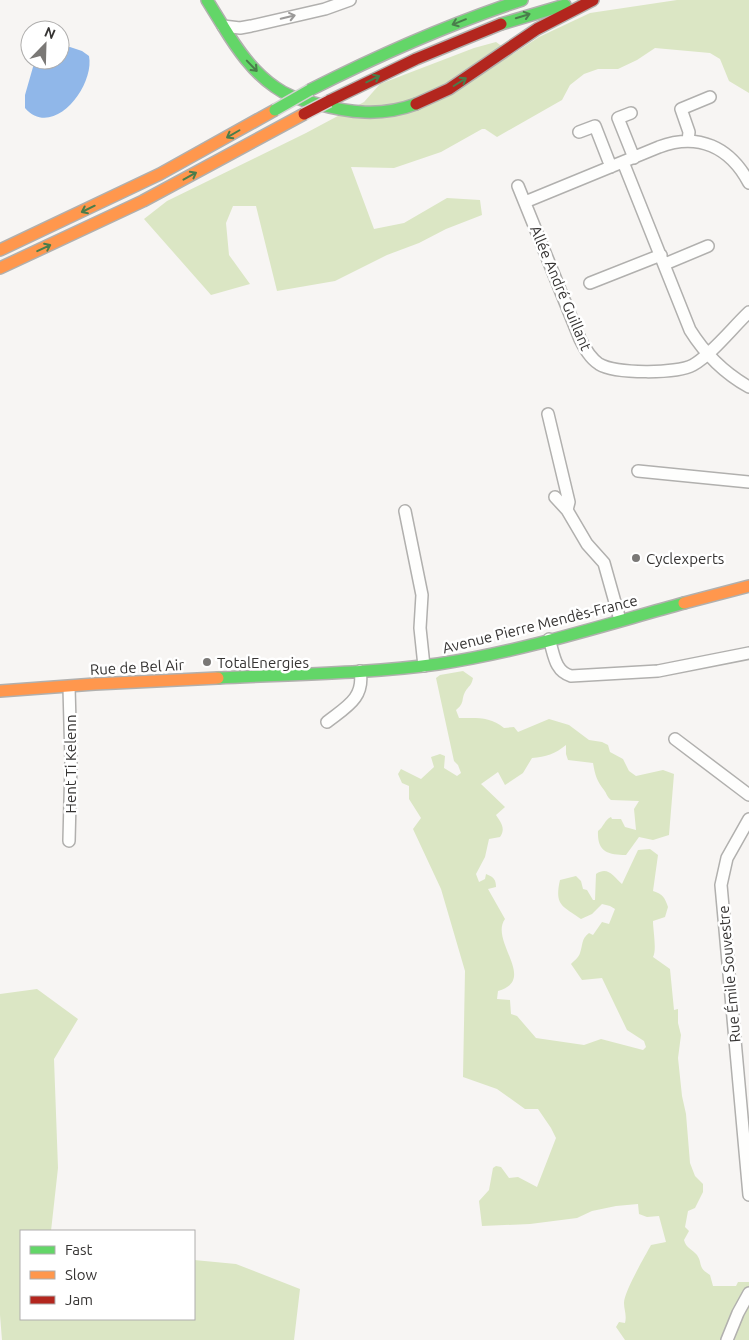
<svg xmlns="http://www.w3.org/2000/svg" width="749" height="1340" viewBox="0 0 749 1340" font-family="Ubuntu,sans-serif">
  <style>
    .green { fill: #dbe6c4 }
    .water { fill: #90b7e9 }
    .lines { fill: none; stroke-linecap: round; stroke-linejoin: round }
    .street-casing { stroke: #b1b0ae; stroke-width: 14 }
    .fast-casing { stroke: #b1b0ae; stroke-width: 14 }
    .slow-casing { stroke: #b1b0ae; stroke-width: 14 }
    .jam-casing { stroke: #b1b0ae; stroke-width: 14 }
    .street { stroke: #fefefd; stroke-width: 11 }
    .fast { stroke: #63d668; stroke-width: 11 }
    .slow { stroke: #ff974d; stroke-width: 11 }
    .jam { stroke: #b3261e; stroke-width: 11 }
    .fast-bridge-casing { stroke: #d4d2d2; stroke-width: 14; stroke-linecap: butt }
    .jam-bridge-casing { stroke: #d4d2d2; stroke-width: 14; stroke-linecap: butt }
    .fast-bridge { stroke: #63d668; stroke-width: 11 }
    .jam-bridge { stroke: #b3261e; stroke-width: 11 }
    .oneway { stroke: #4a7d4b }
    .oneway2 { stroke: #9a9998 }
    .poi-dot { fill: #7a7876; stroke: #fff; stroke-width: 2 }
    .labels { text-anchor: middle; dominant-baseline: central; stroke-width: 5; stroke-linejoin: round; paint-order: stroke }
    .street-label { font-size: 15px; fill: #363433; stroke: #fff }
    .poi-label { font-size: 15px; fill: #363433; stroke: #fff; text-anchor: start }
  </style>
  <rect width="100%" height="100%" fill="#f7f5f3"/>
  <path class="green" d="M677,0H749V93L729,81L720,59L710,53L655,48L637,60L618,69H598L584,74L570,85L562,100L497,137L485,129H482L441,152L394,168L351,167L374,229L404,223L447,198L480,200L482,215L446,229L419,243L387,255L335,281L277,291L256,206H233L226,223L229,255L250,284L211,295L144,219L167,201L306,133L364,102L380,84L474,48L496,42L513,54L539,37L590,13Z
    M463,671L473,678C471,687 469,685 465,692C461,700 465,703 456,710L459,718C476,718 490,716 504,728L514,727L518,732L549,719L569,725L589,740L602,742L608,745L610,752L623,759L629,771L636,776L663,770L674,774L669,835L653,840L639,837L626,855C608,855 597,852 598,831C604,827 604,820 611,817L612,819H621L625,827L636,830L634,809L639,801L611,800C607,797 607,794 604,790C597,781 595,775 593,763L568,760L566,754V745C555,754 546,757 532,758L523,773L505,785L498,772L481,784L505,807L496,815C501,823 506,828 500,837L489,839L485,857L476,874L479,882L485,879L486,874C494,877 496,880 496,887L488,889L505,919C489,941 538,980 498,991L497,999L510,1000L511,1014L517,1016L536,1038L584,1045L601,1039L643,1050L646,1047L644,1041L627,1030L602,978L582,980L571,964C574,961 579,957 580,953C583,945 581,939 589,933L593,935L602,922L609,924L615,909L610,906L602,904L592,914L581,919C563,906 554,906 560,880L576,876L581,881L583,889L587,890L593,900H595L596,874C608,866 613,876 622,884L638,850L650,849L658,855L653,891C663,894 665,898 668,907L665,917L653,921C653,930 657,950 653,957L670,969L674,1010L678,1009V1023L681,1035L678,1058L682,1096L686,1114L690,1163L695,1176L703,1184V1192L695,1208L688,1211L685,1227L689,1231L684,1240C686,1248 692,1249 697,1255C703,1264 697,1267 710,1275L713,1286H736L738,1282H749V1286L746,1290H749V1340H625L616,1327L619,1322L625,1323C627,1315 624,1310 624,1303C624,1292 645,1256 651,1245L666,1242L659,1216L647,1217L639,1214L638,1204L616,1206L592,1211L577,1218L530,1224L482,1226L479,1201L489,1190L493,1168L496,1166L501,1167L509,1178L518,1177L537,1187L556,1138L551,1128L538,1109H525L497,1089L463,1077L465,971L441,889L413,829L421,818L409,799V786L402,783L398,774L401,769L421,779L434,767L431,757L440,754L445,756L444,768L457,776L461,773L458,765L454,761L436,678L440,675Z
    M37,989L78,1019L54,1059L58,1168L51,1231H21V1319H194V1260L236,1264L300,1289L294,1340H2L0,1315V994Z"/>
  <path class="water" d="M70,47L82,51L89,56C95,86 53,140 25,108V95L35,60H60V48Z"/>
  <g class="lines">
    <g class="street-casing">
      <path id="street" d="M223,26L240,28L251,26L325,9L350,0
        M631,113L618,118L634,158
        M579,132L595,126L611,167
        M688,141L689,132L681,109L710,97
        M623,162L690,330C705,354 724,373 749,387
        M518,186L580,339C585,349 590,358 599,364C615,374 677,374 693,365C712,354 733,327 749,312
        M525,202L659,147C698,132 730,147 749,183
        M665,264L708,246
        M590,283L661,255
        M548,414L569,502L567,510
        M638,471L749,482
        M555,497L567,510L587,544L604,563L620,620
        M405,511L422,595L420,628L424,666
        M549,639C554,653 554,671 571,676L658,671L749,653
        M327,722C346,707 365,698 360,671
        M675,739L749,795
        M749,819L727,858L721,885L749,1195
        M69,841L71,761L69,687
        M727,1340L738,1313L749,1293"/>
    </g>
    <g class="fast-casing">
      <path id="fast" d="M207,0L223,26
        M501,24L565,5
        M223,26C237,49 253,72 275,87C287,96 300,100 314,103C349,113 381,117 416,104
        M310,90C379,55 449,24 522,0
        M218,678C291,674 365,674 438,664C520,652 604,625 684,603"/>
    </g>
    <g class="slow-casing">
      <path id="slow" d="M0,250L160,174L275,110
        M0,268L143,201L304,114
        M684,603L749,586
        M0,691L95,684L218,678"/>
    </g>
    <g class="jam-casing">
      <path id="jam" d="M329,101L416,59L501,24
        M416,104L449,89L537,29L593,0"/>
    </g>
    <use href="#street" class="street"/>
    <use href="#fast" class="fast"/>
    <use href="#slow" class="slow"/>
    <use href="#jam" class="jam"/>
    <g class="fast-bridge-casing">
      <path id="fast-bridge" d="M275,110L310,90"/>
    </g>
    <g class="jam-bridge-casing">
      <path id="jam-bridge" d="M304,114L329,101"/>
    </g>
    <use href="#fast-bridge" class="fast-bridge"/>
    <use href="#jam-bridge" class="jam-bridge"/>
  </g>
  <defs><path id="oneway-shaft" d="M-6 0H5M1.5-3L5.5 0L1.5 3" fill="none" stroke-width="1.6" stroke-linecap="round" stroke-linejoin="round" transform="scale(1.25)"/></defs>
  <g class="oneway">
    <use href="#oneway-shaft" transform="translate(523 16) rotate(-17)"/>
    <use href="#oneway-shaft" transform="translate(459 22) rotate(158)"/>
    <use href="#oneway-shaft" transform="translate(252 66) rotate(46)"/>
    <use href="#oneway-shaft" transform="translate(373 79) rotate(-26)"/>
    <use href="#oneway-shaft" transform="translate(460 82) rotate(-32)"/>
    <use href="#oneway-shaft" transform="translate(233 134) rotate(150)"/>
    <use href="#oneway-shaft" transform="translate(190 176) rotate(-29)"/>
    <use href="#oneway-shaft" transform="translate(88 209) rotate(154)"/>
    <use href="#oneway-shaft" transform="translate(44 248) rotate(-25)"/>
  </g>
  <use class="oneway2" href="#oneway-shaft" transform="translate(288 17) rotate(-13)"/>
  <g class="poi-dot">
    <circle cx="636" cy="558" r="5"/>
    <circle cx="207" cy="662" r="5"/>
  </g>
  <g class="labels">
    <g class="street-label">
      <text transform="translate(561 288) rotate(67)">Allée André Guillant</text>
      <text transform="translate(540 624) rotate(-14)">Avenue Pierre Mendès-France</text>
      <text transform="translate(137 667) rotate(-3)">Rue de Bel Air</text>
      <text transform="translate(70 764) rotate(-90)">Hent Ti Kelenn</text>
      <text transform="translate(729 974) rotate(-95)">Rue Émile Souvestre</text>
    </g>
    <g class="poi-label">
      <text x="646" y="558">Cyclexperts</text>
      <text x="217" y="662">TotalEnergies</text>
    </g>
  </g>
  <rect x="20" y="1230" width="175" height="90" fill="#ffffff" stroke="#afaead"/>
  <rect x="30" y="1246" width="25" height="8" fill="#63d668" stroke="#afaead"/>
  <text x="65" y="1255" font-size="15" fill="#363433">Fast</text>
  <rect x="30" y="1271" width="25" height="8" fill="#ff974d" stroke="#afaead"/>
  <text x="65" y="1280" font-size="15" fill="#363433">Slow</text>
  <rect x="30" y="1296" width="25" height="8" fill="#b3261e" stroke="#afaead"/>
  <text x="65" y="1305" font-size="15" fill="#363433">Jam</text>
  <g transform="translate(45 45) rotate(23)"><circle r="24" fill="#ffffff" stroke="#afaead"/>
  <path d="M0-4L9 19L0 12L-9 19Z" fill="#7a7876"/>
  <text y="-8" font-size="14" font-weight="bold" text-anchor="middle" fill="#363433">N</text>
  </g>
</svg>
